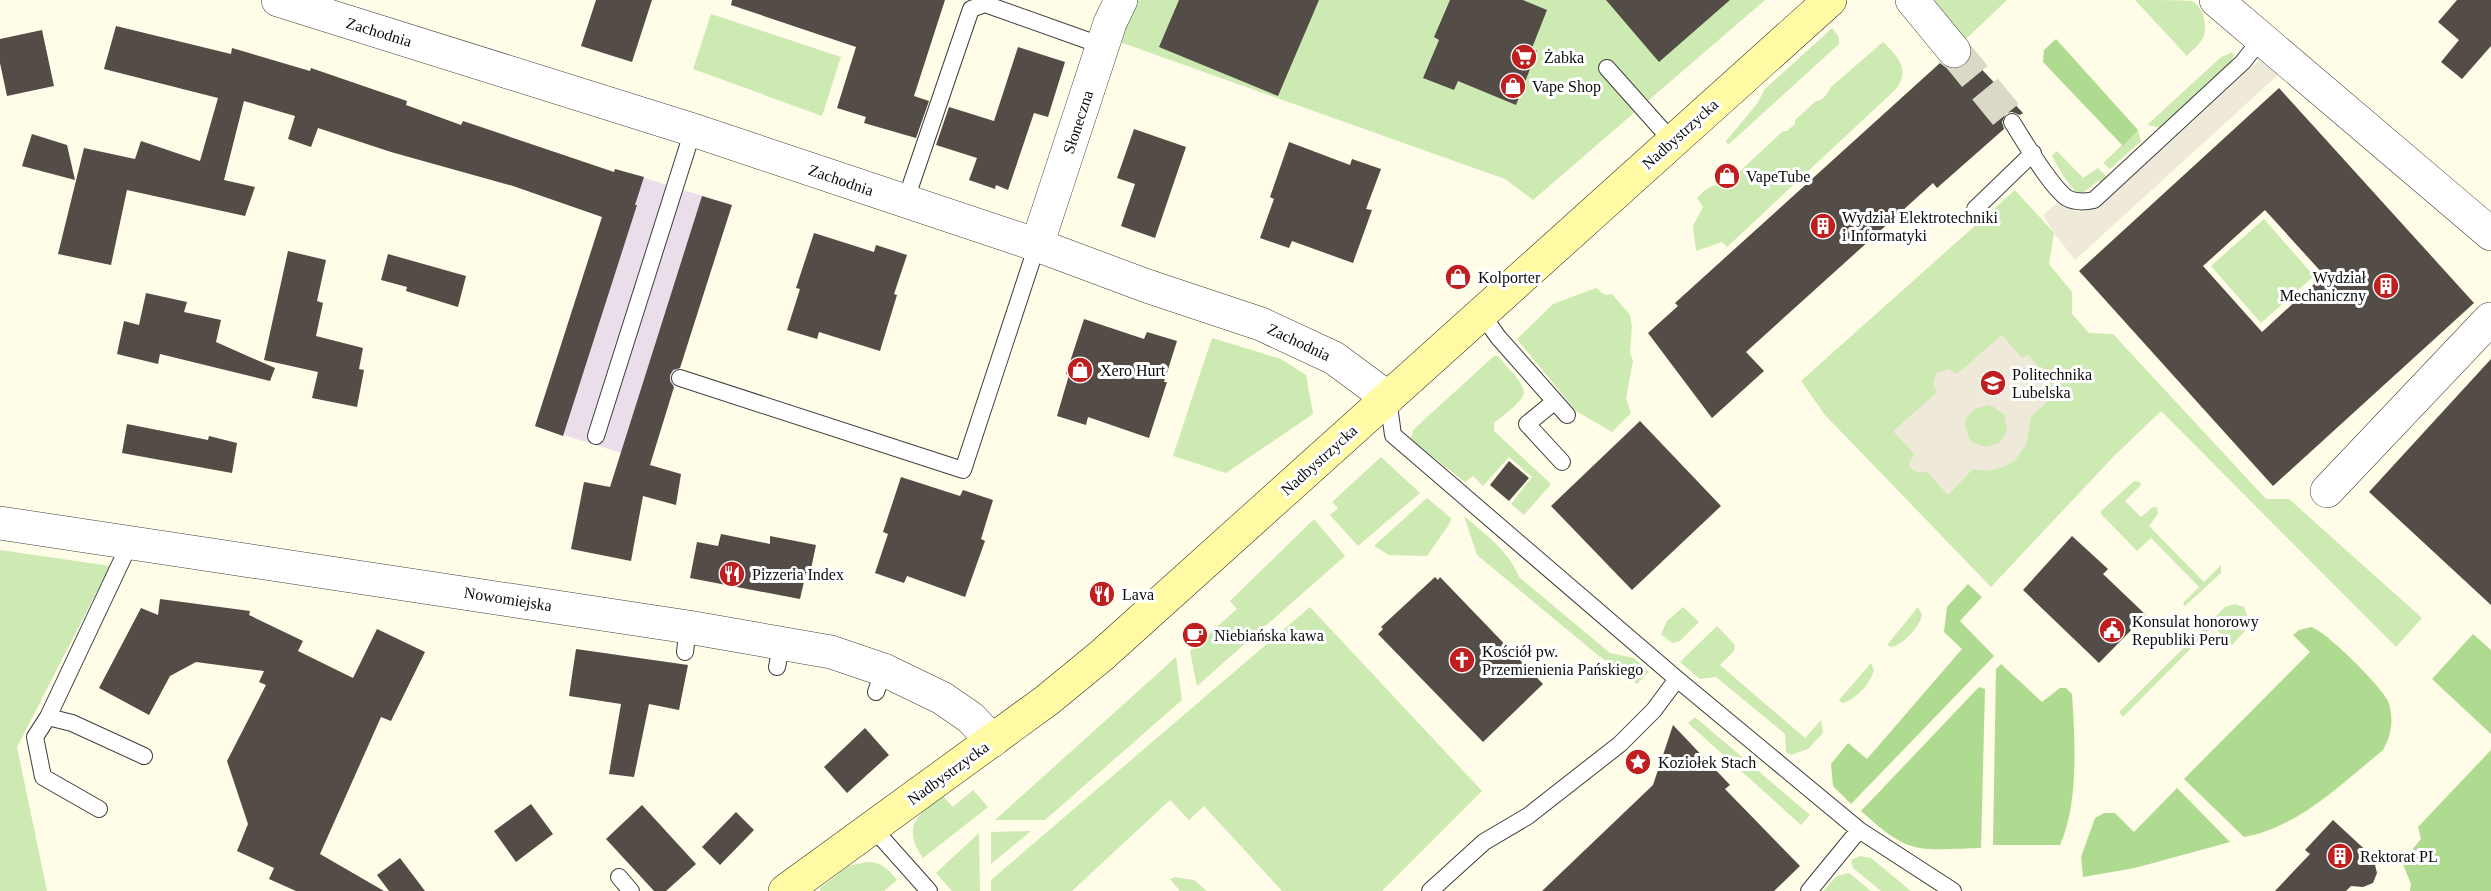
<svg xmlns="http://www.w3.org/2000/svg" width="2491" height="891" viewBox="0 0 2491 891" font-family="'Times New Roman',serif">
  <style>
    .industrial { fill: #eadeea }
    .green { fill: #cceab1 }
    .forest { fill: #aedb90 }
    .plaza { fill: #eee9d9; fill-rule: evenodd }
    .building { fill: #544c47; fill-rule: evenodd }
    .lines { fill: none; stroke-linecap: round; stroke-linejoin: round }
    .street-tunnel { stroke: #dad8c7; stroke-width: 33; stroke-dasharray: 33 16; stroke-linecap: butt }
    .lane-casing { stroke: #3e3e3e; stroke-width: 18 }
    .street-casing { stroke: #3e3e3e; stroke-width: 34 }
    .secondary-casing { stroke: #2d2d2d; stroke-width: 34 }
    .lane { stroke: #fff; stroke-width: 16 }
    .street { stroke: #fff; stroke-width: 33 }
    .secondary { stroke: #fffaa3; stroke-width: 33 }
    .labels { text-anchor: middle; dominant-baseline: central; stroke-width: 6; stroke-linejoin: round; paint-order: stroke }
    .street-label { font-size: 16px; fill: #0b0b0b; stroke: #fff }
    .poi-label { font-size: 16px; fill: #0b0b0b; stroke: #fff; text-anchor: start }
  </style>
  <rect width="100%" height="100%" fill="#fffce8"/>
  <path class="industrial" d="M615,169L732,205L650,462L535,426L609,197L607,195Z"/>
  <path class="green" d="M1136,0H1765L1533,200L1505,179L1117,41Z
    M1934,0H2007L1965,40L1956,39L1945,14Z
    M2135,0C2146,0 2184,0 2192,1C2204,7 2208,27 2203,38C2199,45 2192,50 2187,56Z
    M711,14L841,57L822,116L693,69Z
    M1832,28L1839,37V44L1728,145L1726,141L1757,104L1765,89Z
    M1883,42C1899,57 1911,71 1895,90L1727,247L1722,242L1696,251L1693,226L1703,207L1697,198C1705,190 1713,182 1724,186L1783,131H1787L1795,124V120L1816,101C1823,101 1828,93 1831,87Z
    M2232,52L2234,56L2229,65L2161,128L2147,125L2220,58Z
    M2138,130L2141,141L2110,169L2103,163Z
    M2057,151L2083,178L2098,168L2108,178L2102,184L2098,181L2079,196L2064,177L2052,156Z
    M2015,190L2054,233L2049,264L2072,292V314L2089,333L2113,334L2266,499H2289L2422,618L2396,647L2161,411L2114,456L1991,587L1825,415L1801,381Z
    M2264,219L2314,276L2261,323L2211,266Z
    M1596,288L1605,295L1612,294L1630,315L1632,326L1630,353L1633,361L1626,398L1631,413L1612,432L1576,411L1517,339L1553,304Z
    M1212,338L1281,359L1306,375L1313,414L1226,473L1173,456Z
    M1494,356H1498C1531,395 1535,390 1494,423V431L1551,484L1524,515L1511,504L1532,477L1509,457L1483,486L1473,476L1465,482L1411,440L1413,430Z
    M1381,457L1420,493L1358,546L1330,515L1338,508L1332,502Z
    M2134,481L2140,482L2141,485L2125,501L2141,517L2153,507H2157L2158,514L2149,526L2204,582L2221,565V573L2185,606L2183,603L2199,587L2151,538L2137,551L2101,514V511Z
    M1427,498L1451,518L1450,523L1427,556L1389,555L1374,546Z
    M1464,516C1485,534 1509,551 1519,577L1610,653L1634,658L1649,672L1637,684L1594,652L1477,555Z
    M1314,519L1345,556L1197,686L1190,651L1237,609L1230,601Z
    M0,550L110,566L17,747L47,891H0Z
    M2235,604L2244,607L2248,618L2245,631L2232,645L2213,626L2123,717L2119,712L2225,607Z
    M1310,607L1482,791L1382,891H1282L1204,806L1189,820L1170,800L1072,891H991V880Z
    M1683,607L1699,622L1680,641L1672,643L1661,634L1667,621Z
    M1918,607L1922,615C1920,626 1904,644 1892,647L1887,645Z
    M1717,626L1735,645L1734,651L1720,665L1805,738L1821,720L1823,733L1808,749L1791,755L1786,752L1785,734L1716,677L1700,679L1680,662Z
    M1176,657L1182,700L1045,820H995Z
    M1871,663L1874,670C1871,683 1855,701 1842,703L1839,700Z
    M1695,717L1810,815L1801,825L1688,723Z
    M973,790L988,807L923,858C901,827 918,814 943,796L953,807Z
    M1031,831L991,864V832Z
    M979,833L980,891H952L936,873Z
    M1860,856L1871,858L1911,891H1881L1853,868L1851,860Z
    M867,862C881,861 889,870 897,880L884,891H820V888L849,866Z
    M1849,873L1871,891H1823L1837,876Z
    M1175,877L1194,880L1207,891H1180L1170,879Z"/>
  <path class="forest" d="M2056,39L2138,130L2123,146L2043,62L2044,50Z
    M1968,584L1982,597L1960,621L1994,656L1851,804L1833,786L1831,764L1848,743L1867,759L1962,649L1944,632L1947,607Z
    M2311,627C2325,630 2382,687 2388,701C2394,718 2392,734 2383,750C2341,784 2299,827 2244,837L2184,779L2310,652L2293,635L2299,630Z
    M2473,634L2491,650V734L2432,679Z
    M2001,664L2042,702L2060,688H2066L2072,694C2075,740 2079,803 2060,845H1993L1996,669Z
    M1979,687L1985,689L1981,848C1961,848 1939,851 1920,848C1898,845 1877,825 1861,811Z
    M2491,750V891H2410L2411,884L2402,862L2421,839L2418,827Z
    M2177,788L2230,842L2135,868L2083,877L2081,857L2095,818L2104,813H2115L2134,832Z"/>
  <path class="plaza" d="M2262,58L2279,74L2075,260L2054,233L2043,215L2058,202L2074,211L2082,212L2098,208Z
    M2002,335L2022,358L2028,355L2038,366L2035,370L2056,394L2031,417L2027,443L2014,462L1997,469L1986,471L1973,469L1948,495L1926,471L1919,473L1910,468L1909,463L1914,454L1893,431L1937,392L1933,385L1936,373L1948,369L1957,374ZM1988,405L1994,407L2005,416L2007,430L2000,442L1987,447L1973,443L1969,438L1965,426L1966,419L1975,409Z"/>
  <path class="building" d="M596,0H652L632,62L581,46Z
    M732,0H945L914,96L929,101L916,138L864,123L866,117L837,108L856,47L731,5Z
    M1179,0H1319L1278,96L1159,47Z
    M1450,0H1523L1547,10L1532,48L1537,51L1516,105L1458,81L1454,90L1423,78L1439,40L1434,37Z
    M1606,0H1730L1659,62Z
    M2457,0H2491V46L2462,79L2441,62L2459,40L2438,22Z
    M116,26L231,54L232,48L310,71L311,68L407,101L406,105L461,125L463,121L614,172L615,169L644,177L635,205H637L563,436L535,426L602,217L513,186L391,152L318,128L311,147L288,139L295,116L244,101L224,180L255,187L245,216L127,190L111,265L58,254L84,148L135,159L141,141L200,161L218,98L104,69Z
    M42,30L54,86L7,96L0,63V39Z
    M1018,47L1065,62L1048,117L1034,113L1008,190L996,185L995,189L969,180L977,158L936,145L949,107L994,121Z
    M1971,58L2023,113L2020,115L2012,112L2006,113L2002,122L2004,129L1937,188L1933,183L1746,352L1764,371L1712,418L1648,333L1678,306L1675,303L1940,63L1948,69H1958L1965,66Z
    M2279,88L2474,303L2273,486L2079,271ZM2265,210L2324,275L2262,332L2203,266Z
    M1134,129L1186,147L1155,238L1121,226L1135,184L1117,178Z
    M32,134L67,145L75,180L22,166Z
    M1289,142L1350,165L1352,159L1381,169L1366,209L1372,210L1353,263L1292,241L1289,248L1260,238L1274,199L1270,197Z
    M702,196L732,205L680,368L673,370L670,375V381L674,387L650,465L681,474L676,505L643,496L631,561L571,549L584,482L610,487Z
    M814,233L874,252L876,245L907,255L894,294L897,295L880,351L819,332L817,339L787,330L800,289L796,288Z
    M288,251L326,260L317,301L323,303L316,336L363,348L359,369L364,370L357,407L312,398L318,372L264,360Z
    M388,254L466,276L458,307L406,291L407,287L381,280Z
    M146,293L187,302L184,312L221,320L216,342L275,368L270,381L160,354L158,364L117,354L124,321L139,325Z
    M1084,319L1144,339L1147,332L1177,341L1164,382H1167L1149,438L1088,417L1086,425L1057,416L1069,375L1066,374Z
    M2491,359V605L2369,492Z
    M1640,421L1721,506L1632,590L1551,506Z
    M127,424L208,440L209,436L237,443L232,473L122,453Z
    M1509,461L1529,478L1509,501L1490,485Z
    M901,477L960,496L963,490L993,500L981,539L985,541L965,597L907,576L904,583L875,573L888,534L883,532Z
    M721,534L770,544V536L816,545L810,574L806,573L800,599L690,578L697,542L718,546Z
    M2072,536L2108,569L2103,574L2146,615L2099,663L2023,590Z
    M1435,577L1438,580L1440,577L1543,684L1483,742L1378,634L1383,629L1381,627Z
    M160,599L250,611L249,615L303,641L298,651L353,678L377,629L425,652L391,721L381,717L320,854L384,891H296L269,879L274,868L237,851L248,824L227,761L266,685L259,682L264,671L196,662L170,676L149,715L99,688L141,608L158,615Z
    M576,649L688,665L679,710L649,704L634,777L609,774L621,704L569,696Z
    M1673,725L1730,785L1725,789L1800,866L1774,891H1542L1653,785Z
    M865,728L889,755L847,793L824,767Z
    M531,804L553,834L516,862L494,831Z
    M642,805L696,864L666,891H654L606,839Z
    M736,812L754,830L720,865L702,847Z
    M2333,820L2373,857L2377,873L2373,883L2363,887L2351,886L2346,891H2275L2310,854L2305,850Z
    M400,858L425,891H389L377,875Z"/>
  <g class="lines">
    <path class="street-tunnel" d="M1954,51L2012,122"/>
    <g class="lane-casing">
      <path id="lane" d="M1607,68L1672,141
        M2012,122C2024,141 2050,186 2067,198C2076,203 2085,202 2094,200L2243,62L2261,39
        M905,202L971,9L985,4L1103,46
        M1975,209L2033,153
        M1481,313L1498,337L1567,415
        M680,378L963,470L1037,245
        M1388,398L1393,435L1677,679L1859,830L1953,891
        M1554,402L1527,424L1562,462
        M596,436L693,130
        M685,652L688,627
        M777,667L782,642
        M876,692L884,670
        M48,717L72,723L144,756
        M99,809L43,777L35,737L48,717L131,541
        M872,827L929,891
        M619,877L631,891
        M1430,891L1484,842L1528,816L1620,744L1654,710L1677,679
        M1809,891L1859,830"/>
    </g>
    <g class="street-casing">
      <path id="street" d="M278,0L693,130L1037,245L1147,286L1261,324L1334,358L1388,398
        M1912,0L1954,51
        M2216,0L2491,234
        M1037,245L1110,23L1121,0
        M2327,491L2490,319
        M0,523L688,627L831,652L884,670L942,698L971,718L992,741"/>
    </g>
    <g class="secondary-casing">
      <path id="secondary" d="M785,891L1046,701L1101,656L1830,0"/>
    </g>
    <use href="#lane" class="lane"/>
    <use href="#street" class="street"/>
    <use href="#secondary" class="secondary"/>
  </g>
  <defs>
    <g id="supermarket-disc" transform="scale(1.35)"><circle r="9.5" fill="#bf1f1e" stroke="#fff"/><path d="M-6-5.5h2.5l.6 2H6L4.5 2H-2.5L-4.4-4H-6ZM-1.5 3.2a1.3 1.3 0 1 0 .1 0ZM3 3.2a1.3 1.3 0 1 0 .1 0Z" fill="#fff"/></g>
    <g id="shop-disc" transform="scale(1.35)"><circle r="9.5" fill="#bf1f1e" stroke="#fff"/><path d="M-5-2.5h2.3a2.7 3.5 0 0 1 5.4 0H5L5.5 6h-11ZM-1.5-2.5h3a1.5 2.3 0 0 0-3 0Z" fill="#fff"/></g>
    <g id="building-disc" transform="scale(1.35)"><circle r="9.5" fill="#bf1f1e" stroke="#fff"/><path d="M-4-6H4V6H1V3H-1V6H-4ZM-2.5-4.3h1.7v1.8h-1.7ZM.8-4.3h1.7v1.8H.8ZM-2.5-1h1.7V.8h-1.7ZM.8-1h1.7V.8H.8Z" fill="#fff"/></g>
    <g id="university-disc" transform="scale(1.35)"><circle r="9.5" fill="#bf1f1e" stroke="#fff"/><path d="M0-5L7-2L0 1L-7-2ZM-4 1L0 2.5L4 1V4Q0 6-4 4Z" fill="#fff"/></g>
    <g id="restaurant-disc" transform="scale(1.35)"><circle r="9.5" fill="#bf1f1e" stroke="#fff"/><path d="M-5-6h1v4h1v-4h1v4h1v-4h1v5L-1.5 .5V6h-2V.5L-5-1ZM5-6V6H3V1.5H1.5Q1.5-4 5-6Z" fill="#fff"/></g>
    <g id="civic-disc" transform="scale(1.35)"><circle r="9.5" fill="#bf1f1e" stroke="#fff"/><path d="M-.6-6.5H3V-4.5H.6V-3L4-1V1h2V6H-6V1h2V-1L-.6-3ZM-1.2 2.5V6h2.4V2.5Z" fill="#fff"/></g>
    <g id="cafe-disc" transform="scale(1.35)"><circle r="9.5" fill="#bf1f1e" stroke="#fff"/><path d="M-5.5-4.5H6V0H3Q3 3.5 0 3.5H-2.5Q-5.5 3.5-5.5 0ZM3-3.2v2h1.7v-2ZM-6 4.5H4V6H-6Z" fill="#fff"/></g>
    <g id="church-disc" transform="scale(1.35)"><circle r="9.5" fill="#bf1f1e" stroke="#fff"/><path d="M-1.2-6h2.4v3.5h3.3v2.4h-3.3V6h-2.4V-.1h-3.3v-2.4h3.3Z" fill="#fff"/></g>
    <g id="sight-disc" transform="scale(1.35)"><circle r="9.5" fill="#bf1f1e" stroke="#fff"/><path d="M0-6L1.8-2.2L6-1.7L2.9 1.2L3.7 5.4L0 3.3L-3.7 5.4L-2.9 1.2L-6-1.7L-1.8-2.2Z" fill="#fff"/></g>
  </defs>
  <g fill-rule="evenodd">
    <use href="#supermarket-disc" x="1524" y="57"/>
    <use href="#shop-disc" x="1513" y="86"/>
    <use href="#shop-disc" x="1727" y="176"/>
    <use href="#building-disc" x="1823" y="226"/>
    <use href="#shop-disc" x="1458" y="277"/>
    <use href="#building-disc" x="2386" y="286"/>
    <use href="#shop-disc" x="1080" y="370"/>
    <use href="#university-disc" x="1993" y="383"/>
    <use href="#restaurant-disc" x="732" y="574"/>
    <use href="#restaurant-disc" x="1102" y="594"/>
    <use href="#civic-disc" x="2112" y="630"/>
    <use href="#cafe-disc" x="1195" y="635"/>
    <use href="#church-disc" x="1462" y="660"/>
    <use href="#sight-disc" x="1638" y="762"/>
    <use href="#building-disc" x="2340" y="856"/>
  </g>
  <g class="labels">
    <g class="street-label">
      <text transform="translate(379 32) rotate(17)">Zachodnia</text>
      <text transform="translate(1078 122) rotate(-72)">Słoneczna</text>
      <text transform="translate(1680 134) rotate(-42)">Nadbystrzycka</text>
      <text transform="translate(841 180) rotate(19)">Zachodnia</text>
      <text transform="translate(1299 342) rotate(25)">Zachodnia</text>
      <text transform="translate(1319 460) rotate(-42)">Nadbystrzycka</text>
      <text transform="translate(508 599) rotate(9)">Nowomiejska</text>
      <text transform="translate(948 773) rotate(-36)">Nadbystrzycka</text>
    </g>
    <g class="poi-label">
      <text x="1544" y="57">Żabka</text>
      <text x="1532" y="86">Vape Shop</text>
      <text x="1746" y="176">VapeTube</text>
      <text x="1842" y="217">Wydział Elektrotechniki<tspan x="1842" dy="18">i Informatyki</tspan></text>
      <text x="1478" y="277">Kolporter</text>
      <text x="2366" y="277" text-anchor="end">Wydział<tspan x="2366" dy="18">Mechaniczny</tspan></text>
      <text x="1100" y="370">Xero Hurt</text>
      <text x="2012" y="374">Politechnika<tspan x="2012" dy="18">Lubelska</tspan></text>
      <text x="752" y="574">Pizzeria Index</text>
      <text x="1122" y="594">Lava</text>
      <text x="2132" y="621">Konsulat honorowy<tspan x="2132" dy="18">Republiki Peru</tspan></text>
      <text x="1214" y="635">Niebiańska kawa</text>
      <text x="1482" y="651">Kościół pw.<tspan x="1482" dy="18">Przemienienia Pańskiego</tspan></text>
      <text x="1658" y="762">Koziołek Stach</text>
      <text x="2360" y="856">Rektorat PL</text>
    </g>
  </g>
</svg>
